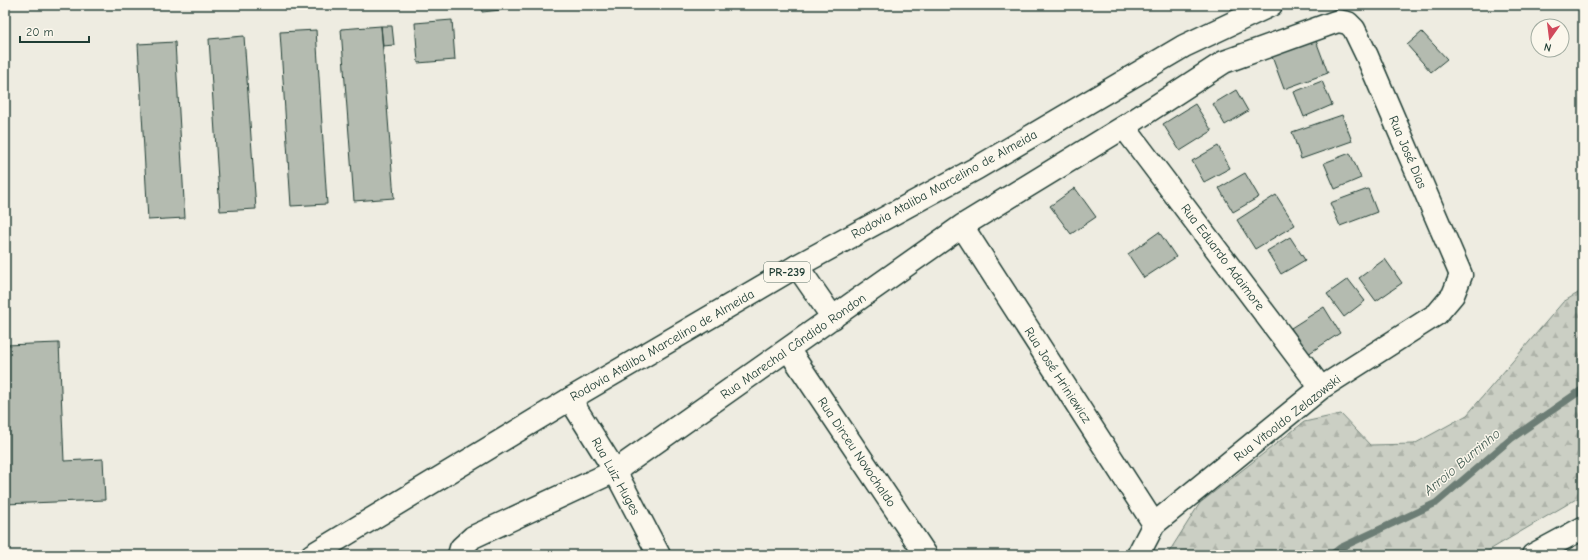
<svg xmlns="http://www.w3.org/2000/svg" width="1588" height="560" viewBox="0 0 1588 560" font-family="'Comic Neue',sans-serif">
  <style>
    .forest { fill: url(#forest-firs); stroke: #75867c }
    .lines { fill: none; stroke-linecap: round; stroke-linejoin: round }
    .stream { stroke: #6c7d74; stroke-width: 7 }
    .building { fill: #b4bbb0; stroke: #1f3d34 }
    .minor-casing { stroke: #1f3d34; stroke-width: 25 }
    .primary-casing { stroke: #1f3d34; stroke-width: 25 }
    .minor { stroke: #fbf7ec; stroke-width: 22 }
    .primary { stroke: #fbf7ec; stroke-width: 22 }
    .labels { text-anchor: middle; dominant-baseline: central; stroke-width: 3; stroke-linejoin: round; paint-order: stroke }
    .shield { fill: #fbf7ec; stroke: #61756b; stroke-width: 1 }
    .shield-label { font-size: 12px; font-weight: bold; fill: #1f3d34 }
    .street-label { font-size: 13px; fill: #1f3d34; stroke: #fbf7ec }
    .water-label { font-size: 14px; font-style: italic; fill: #455d54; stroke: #fbf7ec }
  </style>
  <defs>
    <pattern id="forest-firs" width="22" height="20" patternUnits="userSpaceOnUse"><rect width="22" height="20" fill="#cbcfc4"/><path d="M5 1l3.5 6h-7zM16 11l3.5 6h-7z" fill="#aeb3a9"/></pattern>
  </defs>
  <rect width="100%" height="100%" fill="#eeece1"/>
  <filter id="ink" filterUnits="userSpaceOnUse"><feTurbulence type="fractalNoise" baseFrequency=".025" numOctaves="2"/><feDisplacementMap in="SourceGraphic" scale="8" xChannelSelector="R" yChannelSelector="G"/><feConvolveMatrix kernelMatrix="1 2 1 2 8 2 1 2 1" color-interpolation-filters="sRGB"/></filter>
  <g filter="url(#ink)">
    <path class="forest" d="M1583,290V495L1481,555H1167L1200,503L1304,422L1341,414L1370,445L1414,444L1467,415L1563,302Z"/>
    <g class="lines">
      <path class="stream" d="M1331,555L1340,548L1436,503L1512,438L1583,389"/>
    </g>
    <path class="building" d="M481,5H500L501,10L482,12Z
      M452,20L455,60L418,63L415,23Z
      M381,26H392L394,45L383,46Z
      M381,26L394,198L354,201L341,29Z
      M316,30L327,204L291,206L280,32Z
      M1422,32L1447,59L1431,72L1407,45Z
      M244,36L256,209L220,211L209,39Z
      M1315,38L1328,73L1284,89L1271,54Z
      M175,42L185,218L148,220L138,44Z
      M1322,81L1332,105L1304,117L1294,92Z
      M1236,90L1248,111L1225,125L1213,104Z
      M1195,104L1212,131L1180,151L1163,124Z
      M1342,115L1352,141L1301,159L1292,132Z
      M1218,146L1230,168L1204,182L1192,161Z
      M1350,153L1361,178L1335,189L1324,163Z
      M1245,173L1259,197L1233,212L1219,188Z
      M1075,188L1096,217L1071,234L1050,206Z
      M1368,189L1377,212L1340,226L1330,203Z
      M1276,195L1295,225L1255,249L1237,220Z
      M1159,232L1176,257L1144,278L1128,254Z
      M1290,237L1305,260L1281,274L1267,251Z
      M1385,259L1402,283L1376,301L1359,278Z
      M1348,279L1365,301L1344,317L1327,294Z
      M1324,307L1340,333L1308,354L1291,328Z
      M59,343L64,461L103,459L105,500L5,504V345Z"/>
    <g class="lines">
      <g class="minor-casing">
        <path id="minor" d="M1124,127L1321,388
          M962,226L1154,524
          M797,266L833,318
          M788,349L926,555
          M570,399L615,471L659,555
          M459,555L461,548L473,537L615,471L962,226L1124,127L1224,62L1338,21L1348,23L1354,29L1367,56L1461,275L1453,295L1437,314L1321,388L1154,524L1138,555
          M1533,555L1583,528"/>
      </g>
      <g class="primary-casing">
        <path id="primary" d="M312,555L570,399L797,266L977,168L1184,46L1271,5"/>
      </g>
      <use href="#minor" class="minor"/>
      <use href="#primary" class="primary"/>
    </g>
  </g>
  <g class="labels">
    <rect class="shield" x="764" y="262" width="46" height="20" rx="3"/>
    <g class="shield-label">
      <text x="787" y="272">PR-239</text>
    </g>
    <g class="street-label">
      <text transform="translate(1408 152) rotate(67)">Rua José Dias</text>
      <text transform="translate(944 184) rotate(-29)">Rodovia Ataliba Marcelino de Almeida</text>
      <text transform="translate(1223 257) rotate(53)">Rua Eduardo Adaimore</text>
      <text transform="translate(662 345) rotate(-30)">Rodovia Ataliba Marcelino de Almeida</text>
      <text transform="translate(793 346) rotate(-35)">Rua Marechal Cândido Rondon</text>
      <text transform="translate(1058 375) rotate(57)">Rua José Hriniewicz</text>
      <text transform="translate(1287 418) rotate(-38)">Rua Vitooldo Zelazowski</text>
      <text transform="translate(857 452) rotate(56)">Rua Dirceu Novochaldo</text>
      <text transform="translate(616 476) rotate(61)">Rua Luiz Huges</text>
    </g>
    <g class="water-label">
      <text transform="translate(1462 462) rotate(-40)">Arroio Burrinho</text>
    </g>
  </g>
  <rect width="1588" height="560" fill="none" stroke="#fbf7ec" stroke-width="20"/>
  <rect x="10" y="10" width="1568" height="540" fill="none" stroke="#1f3d34" stroke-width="1.5" filter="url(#ink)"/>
  <g transform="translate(1550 38) rotate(194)"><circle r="19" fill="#fbf7ec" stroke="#a3ada2"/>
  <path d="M0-3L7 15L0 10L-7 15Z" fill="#d1495b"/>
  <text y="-6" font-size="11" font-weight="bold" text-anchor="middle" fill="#1f3d34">N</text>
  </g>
  <path d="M20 36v6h69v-6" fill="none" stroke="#1f3d34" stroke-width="2"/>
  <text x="26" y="36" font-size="12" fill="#1f3d34" stroke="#fbf7ec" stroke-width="3" paint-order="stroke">20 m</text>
</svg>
